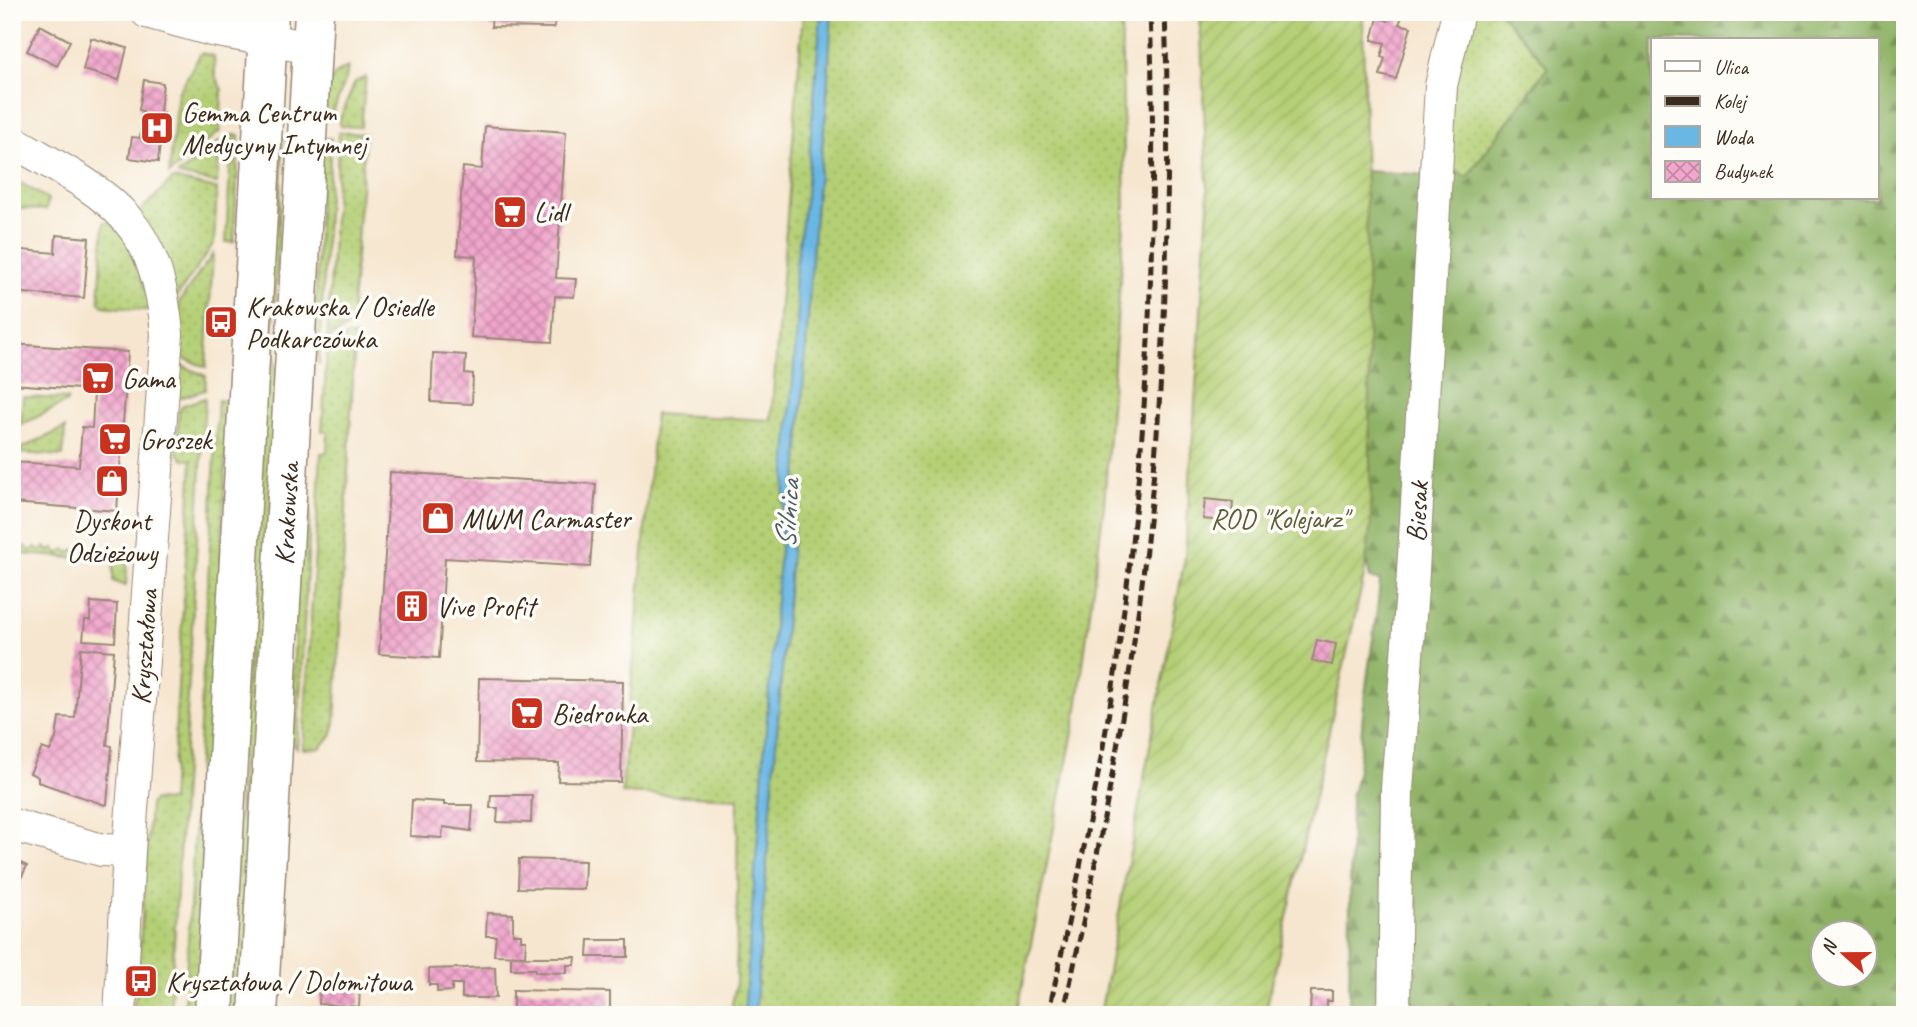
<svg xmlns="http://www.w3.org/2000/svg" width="1917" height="1027" viewBox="0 0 1917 1027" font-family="Caveat,sans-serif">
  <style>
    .grass { fill: url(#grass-dots); stroke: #787c4a; stroke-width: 2 }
    .forest { fill: url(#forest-firs); stroke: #656e42; stroke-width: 2; fill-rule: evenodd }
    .garden { fill: url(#garden-furrows); stroke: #787c4a; stroke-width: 2 }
    .water { fill: #6ab7e4; stroke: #527081; stroke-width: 2 }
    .building { fill: url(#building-cross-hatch) }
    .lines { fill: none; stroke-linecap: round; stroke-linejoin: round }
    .minor-casing { stroke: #988876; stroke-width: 34 }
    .major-casing { stroke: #988876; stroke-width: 41 }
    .minor { stroke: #fff; stroke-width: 32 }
    .major { stroke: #fff; stroke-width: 38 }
    .rail { stroke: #3b2a1e; stroke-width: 5; stroke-dasharray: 10 5; stroke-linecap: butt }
    .labels { text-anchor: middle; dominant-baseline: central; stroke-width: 7; stroke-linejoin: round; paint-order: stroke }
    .poi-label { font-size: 28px; fill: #3b2a1e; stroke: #fdfcf7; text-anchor: start }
    .street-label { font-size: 28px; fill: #3b2a1e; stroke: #fdfcf7 }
    .park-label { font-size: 28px; fill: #5f5c38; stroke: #fdfcf7 }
    .water-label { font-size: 30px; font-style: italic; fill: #4b5b63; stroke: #fdfcf7 }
  </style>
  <defs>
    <pattern id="grass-dots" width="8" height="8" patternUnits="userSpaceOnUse" patternTransform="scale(1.75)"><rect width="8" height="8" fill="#b4cf75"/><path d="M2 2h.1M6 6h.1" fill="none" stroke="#9cb265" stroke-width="1.8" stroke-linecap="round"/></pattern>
    <pattern id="forest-firs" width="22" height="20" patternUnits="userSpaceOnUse" patternTransform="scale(1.75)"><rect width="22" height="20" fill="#8fb266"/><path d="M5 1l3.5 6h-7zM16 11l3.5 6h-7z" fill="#769153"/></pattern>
    <pattern id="garden-furrows" width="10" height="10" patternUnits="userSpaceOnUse" patternTransform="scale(1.75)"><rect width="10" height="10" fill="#b4cf75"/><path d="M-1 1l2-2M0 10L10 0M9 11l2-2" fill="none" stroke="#9cb265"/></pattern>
    <pattern id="building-cross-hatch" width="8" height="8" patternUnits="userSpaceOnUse" patternTransform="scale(1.75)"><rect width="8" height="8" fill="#f1a6cc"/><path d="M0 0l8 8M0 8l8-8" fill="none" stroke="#c487a5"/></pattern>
  </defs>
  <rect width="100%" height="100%" fill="#fdfcf7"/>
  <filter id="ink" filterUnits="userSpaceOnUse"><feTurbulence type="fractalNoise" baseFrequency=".0143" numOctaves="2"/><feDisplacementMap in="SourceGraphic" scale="14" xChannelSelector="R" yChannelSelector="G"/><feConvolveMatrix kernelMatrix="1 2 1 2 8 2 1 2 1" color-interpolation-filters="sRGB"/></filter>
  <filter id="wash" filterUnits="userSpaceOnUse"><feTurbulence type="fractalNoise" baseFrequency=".00686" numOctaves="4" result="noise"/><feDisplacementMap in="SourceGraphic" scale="28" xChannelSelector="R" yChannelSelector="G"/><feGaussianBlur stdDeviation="1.57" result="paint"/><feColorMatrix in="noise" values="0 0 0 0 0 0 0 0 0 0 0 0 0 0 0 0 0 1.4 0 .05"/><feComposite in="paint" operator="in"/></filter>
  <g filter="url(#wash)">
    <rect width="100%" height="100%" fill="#f6e6cf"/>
    <path class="grass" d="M803,12H1121L1125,209L1104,506L1076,717L1017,1015H730L736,984L738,798L622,793L655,414L771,420Z
      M1466,12H1500L1548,67L1466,178L1441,165Z
      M201,53L214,56L215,76L222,90L220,131L169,174L178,93Z
      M348,67L346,78L330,120L322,119C324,96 324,76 348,67Z
      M366,77L361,127L340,126V119L355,82Z
      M339,132L365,134L352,309H356L355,322L327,340Z
      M232,135H239L234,242H226Z
      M276,137H283L274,328L277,404L244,1015H228Z
      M321,138H331L319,365L315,326Z
      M220,141L217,183L178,175Z
      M12,178L48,199L46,210L12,208Z
      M173,179L217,189L214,243L175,299L136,215Z
      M104,222H111L124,230L152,308L144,310L103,306L99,302Z
      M213,254L206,367L180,357L179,302Z
      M348,336H355L335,723L331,736L320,748L303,749L321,453L327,452L328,432L322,431L327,350Z
      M175,363L206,376L205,390L173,400Z
      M23,397L67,399V402L21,425Z
      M205,398L170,1015H129L137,993L146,990L147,974L138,973L150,804L154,800L171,801L192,460L183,459L177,452L179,411L183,405Z
      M218,400L226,401L227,431L200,1015H184Z
      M65,428L63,456L20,453V449Z
      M309,500L311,501L297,748L292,744L296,573L306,525Z
      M16,545L20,549L26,546L30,551L36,547L40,551L45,547L49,552L54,548L59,554L65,549L69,553L75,549L79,554L84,550L89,555L94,551L99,556L104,552L109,556L113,552L119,557L128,548L126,586L113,581V561L12,553V548Z"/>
    <path class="forest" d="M1500,12H1905V1015H1349L1351,796C1362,766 1360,736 1364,705C1368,663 1377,623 1380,581L1370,578L1366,558L1371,523L1365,171L1430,175L1432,160L1467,177L1548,67ZM1653,40H1877V198H1653ZM1822,932H1864V974H1822Z"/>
    <path class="garden" d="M1200,12H1363L1371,523L1364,576L1265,1015H1100L1185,557L1208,205Z"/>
    <path class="water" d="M821,12H832L826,114L816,201L798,465L755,1015H744L797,328L798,306L794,288L796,264L806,195Z"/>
    <g id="blocks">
      <path class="building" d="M492,12H547V18H555L554,28L491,27Z
        M1390,14L1402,17L1399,24L1411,27L1396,79L1380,75L1385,58L1381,57L1385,43L1372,40L1378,18L1388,21Z
        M40,25L70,41L57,66L27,51Z
        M91,38L127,48L119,80L83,70Z
        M144,80L163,83L160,112L163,113L158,162L129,158L132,137L140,138L143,111L139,110Z
        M485,126L566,132L556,278L576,279L574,297L555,296L552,342L471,337L476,256L457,255L463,167L482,169Z
        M56,235L89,238L84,298L12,292V249L55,253Z
        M12,344L128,352L117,511L12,503V462L79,466L82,427L92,428L94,393V390L12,384Z
        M433,353L466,355L465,373L473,374L472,404L431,402Z
        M390,472L596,484L590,567L445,558L439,658L379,654Z
        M1205,499L1233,502L1231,522L1203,519Z
        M91,602L117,604L115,642L83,640L85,620H90Z
        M1317,640L1336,644L1332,665L1312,661Z
        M81,648L114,651L107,745L112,746L107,804L105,805L38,782V777L30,773L42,748L50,751L56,738L59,717L75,718Z
        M479,678L623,681L621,782L558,781L559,763L477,762Z
        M491,795H532L531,823L497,822L498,808H490Z
        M412,800L444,802V805H473L471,831L443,827L442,838L410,836Z
        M12,859L27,866L12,896Z
        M519,859L585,861L584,889L518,888Z
        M487,913L513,914V934H521V940H526L525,956L494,955L496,936H486Z
        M589,940H628V957H588Z
        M511,956L535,957H576L575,965H567V973L535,972V969H511Z
        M495,967L496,998H462V984H452V991L437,992V985H429V969Z
        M320,985L360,987L359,1007L319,1004Z
        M513,990L610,992V1011L513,1009Z
        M1311,991H1332V1001H1327V1015H1310Z"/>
    </g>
  </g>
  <g filter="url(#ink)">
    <use href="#blocks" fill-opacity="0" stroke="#988876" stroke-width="2"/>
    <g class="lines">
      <g class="minor-casing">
        <g id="minor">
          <path d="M147,12L212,30L312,48"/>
          <path d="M12,141C107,195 157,215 167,334L129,851L120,1015"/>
          <path d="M12,825L102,850L129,851"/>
          <path id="s1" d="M1394,1015L1397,789L1412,589L1441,86L1458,12"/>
        </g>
      </g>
      <g class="major-casing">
        <g id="major">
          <path d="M214,1015L269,12"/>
          <path id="s2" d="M258,1015L314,12"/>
        </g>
      </g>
      <use href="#minor" class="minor"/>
      <use href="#major" class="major"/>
      <path class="rail" d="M1048,1015C1079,876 1109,735 1126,593C1150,401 1157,206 1150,12
        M1063,1015C1094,877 1121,739 1140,599C1165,405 1172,207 1165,12"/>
    </g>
  </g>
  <defs>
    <g id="hospital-square" transform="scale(1.75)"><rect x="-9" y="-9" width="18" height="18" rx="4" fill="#c8321e" stroke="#fdfcf7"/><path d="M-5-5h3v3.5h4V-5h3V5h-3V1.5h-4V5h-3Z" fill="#fff"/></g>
    <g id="supermarket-square" transform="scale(1.75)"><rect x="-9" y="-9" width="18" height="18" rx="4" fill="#c8321e" stroke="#fdfcf7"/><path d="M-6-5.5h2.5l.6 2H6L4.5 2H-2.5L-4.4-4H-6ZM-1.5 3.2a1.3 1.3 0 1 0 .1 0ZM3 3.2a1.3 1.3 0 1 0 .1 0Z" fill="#fff"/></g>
    <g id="bus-square" transform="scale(1.75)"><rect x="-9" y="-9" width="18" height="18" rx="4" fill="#c8321e" stroke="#fdfcf7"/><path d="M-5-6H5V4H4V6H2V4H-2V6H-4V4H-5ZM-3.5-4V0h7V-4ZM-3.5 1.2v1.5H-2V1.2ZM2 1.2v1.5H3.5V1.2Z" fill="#fff"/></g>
    <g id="shop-square" transform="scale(1.75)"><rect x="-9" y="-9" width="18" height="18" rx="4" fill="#c8321e" stroke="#fdfcf7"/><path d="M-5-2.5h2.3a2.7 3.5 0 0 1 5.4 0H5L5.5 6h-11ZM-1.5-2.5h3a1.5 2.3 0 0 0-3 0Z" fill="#fff"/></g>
    <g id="building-square" transform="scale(1.75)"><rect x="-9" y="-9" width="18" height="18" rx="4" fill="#c8321e" stroke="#fdfcf7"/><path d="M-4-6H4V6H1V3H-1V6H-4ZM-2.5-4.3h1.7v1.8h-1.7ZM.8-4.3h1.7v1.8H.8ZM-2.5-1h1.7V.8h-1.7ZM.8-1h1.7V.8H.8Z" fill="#fff"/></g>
  </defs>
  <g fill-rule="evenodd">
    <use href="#hospital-square" x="157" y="128"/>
    <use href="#supermarket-square" x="510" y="212"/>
    <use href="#bus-square" x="221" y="322"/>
    <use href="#supermarket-square" x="98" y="378"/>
    <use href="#supermarket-square" x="115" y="439"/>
    <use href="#shop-square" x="112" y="481"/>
    <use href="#shop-square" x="438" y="518"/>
    <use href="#building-square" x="412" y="606"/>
    <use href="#supermarket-square" x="527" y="713"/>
    <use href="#bus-square" x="141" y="981"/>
  </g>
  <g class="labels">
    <g class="poi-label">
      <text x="182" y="112">Gemma Centrum<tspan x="182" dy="32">Medycyny Intymnej</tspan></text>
      <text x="534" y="212">Lidl</text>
      <text x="246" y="306">Krakowska / Osiedle<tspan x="246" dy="32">Podkarczówka</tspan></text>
      <text x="122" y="378">Gama</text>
      <text x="140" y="439">Groszek</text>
      <text x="462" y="518">MWM Carmaster</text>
      <text x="112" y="520" text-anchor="middle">Dyskont<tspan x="112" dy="32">Odzieżowy</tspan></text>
      <text x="436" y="606">Vive Profit</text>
      <text x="552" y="713">Biedronka</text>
      <text x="166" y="981">Kryształowa / Dolomitowa</text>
    </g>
    <g class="street-label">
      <text stroke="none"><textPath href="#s1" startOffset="504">Biesak</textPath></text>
      <text stroke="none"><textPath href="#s2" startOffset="502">Krakowska</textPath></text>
      <text transform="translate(144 647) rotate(-86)">Kryształowa</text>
    </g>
    <g class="park-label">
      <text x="1279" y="518">ROD "Kolejarz"</text>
    </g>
    <g class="water-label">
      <text transform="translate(787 514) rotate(-86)">Silnica</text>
    </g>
  </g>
  <rect width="1917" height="1027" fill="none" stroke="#fdfcf7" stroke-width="42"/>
  <rect x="1651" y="38" width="228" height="161" fill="#fdfcf7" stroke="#afa8a0" stroke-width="2"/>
  <rect x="1665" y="61" width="35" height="10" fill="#ffffff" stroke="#afa8a0" stroke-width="2"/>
  <text x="1714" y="74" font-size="21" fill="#3b2a1e">Ulica</text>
  <rect x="1665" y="96" width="35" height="10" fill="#3b2a1e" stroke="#afa8a0" stroke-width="2"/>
  <text x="1714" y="108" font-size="21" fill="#3b2a1e">Kolej</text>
  <rect x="1665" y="126" width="35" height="21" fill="#6ab7e4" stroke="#afa8a0" stroke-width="2"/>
  <text x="1714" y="144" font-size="21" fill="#3b2a1e">Woda</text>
  <rect x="1665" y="161" width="35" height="21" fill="url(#building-cross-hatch)" stroke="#afa8a0" stroke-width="2"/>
  <text x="1714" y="178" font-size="21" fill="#3b2a1e">Budynek</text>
  <g transform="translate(1844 954) rotate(291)"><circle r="33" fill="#fdfcf7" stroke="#afa8a0" stroke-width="2"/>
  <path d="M0-5L12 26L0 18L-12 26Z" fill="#c8321e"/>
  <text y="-10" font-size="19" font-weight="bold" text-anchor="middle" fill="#3b2a1e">N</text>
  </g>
</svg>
